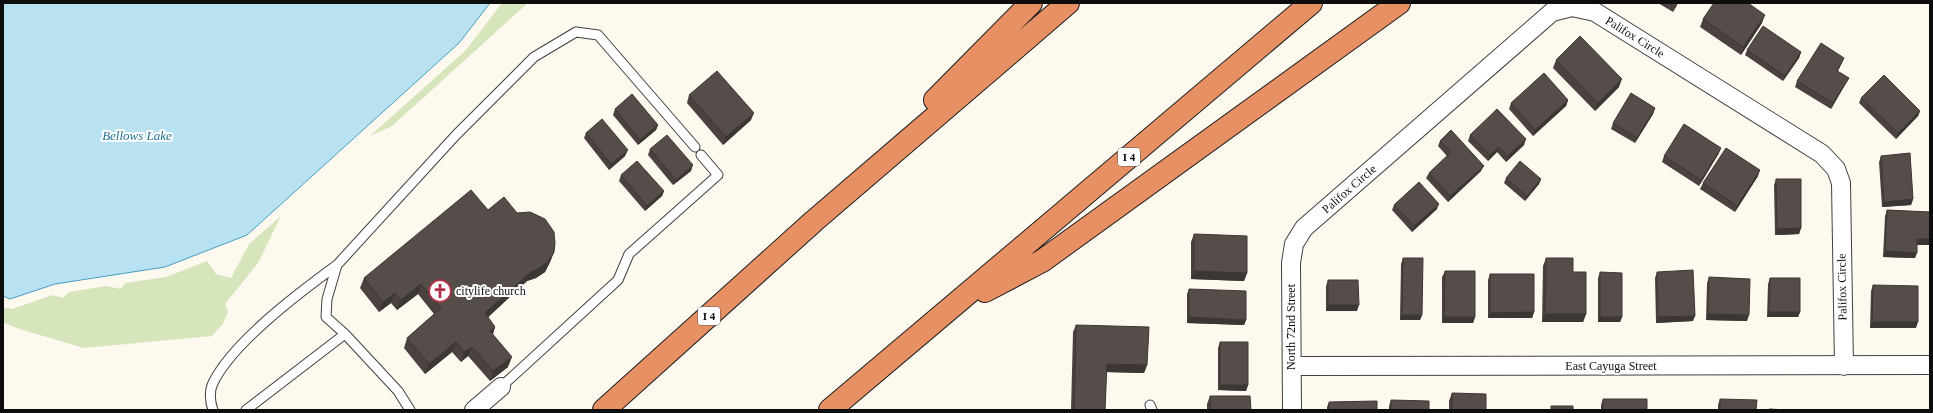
<svg xmlns="http://www.w3.org/2000/svg" width="1933" height="413" viewBox="0 0 1933 413" font-family="Georgia,serif">
  <style>
    .green { fill: #d6e5bb }
    .water { fill: #b8e2f1; stroke: #459ec1 }
    .lines { fill: none; stroke-linecap: round; stroke-linejoin: round }
    .service-casing { stroke: #404040; stroke-width: 11 }
    .minor-casing { stroke: #404040; stroke-width: 20 }
    .motorway-casing { stroke: #1e1e1e; stroke-width: 24 }
    .service { stroke: #fff; stroke-width: 9 }
    .minor { stroke: #fff; stroke-width: 18 }
    .motorway { stroke: #e79063; stroke-width: 22 }
    .wall { fill: #494240 }
    .shaded-wall { fill: #3c3634 }
    .building { fill: #554d4a; stroke: #3c3634 }
    .labels { text-anchor: middle; dominant-baseline: central; stroke-width: 4; stroke-linejoin: round; paint-order: stroke }
    .shield { fill: #fff; stroke: #565656; stroke-width: 1 }
    .shield-label { font-size: 11px; font-weight: bold; fill: #0d0d0d }
    .street-label { font-size: 12px; fill: #0d0d0d; stroke: #fff }
    .poi-label { font-size: 12px; fill: #0d0d0d; stroke: #fff; text-anchor: start }
    .water-label { font-size: 13px; font-style: italic; fill: #216f94; stroke: #fff }
  </style>
  <rect width="100%" height="100%" fill="#fef9ef"/>
  <path class="green" d="M502,3H528L392,126L370,136L466,50Z
    M281,216L258,263L225,304L228,312L223,324L212,336L84,348L16,328L3,322V307L12,309L53,295L63,298L69,292L106,286L121,289L125,283L166,277L207,261L216,274L231,278L249,244Z"/>
  <path class="water" d="M3,3H490L459,43L247,235L165,267L55,284L10,299L3,296Z"/>
  <g class="lines">
    <g class="service-casing">
      <path id="service" d="M345,334L326,317L327,299L337,265L456,135L534,57L576,32L598,35L695,147
        M501,387L618,280L629,254L718,175L701,155
        M1150,405L1152,410
        M213,410C210,402 209,391 213,383C233,342 300,292 337,265
        M246,410L345,334L398,391L410,410"/>
    </g>
    <g class="minor-casing">
      <path id="minor" d="M1292,366L1930,365
        M474,410L501,387
        M1292,410L1291,263L1294,244L1304,228L1552,12L1572,7L1595,12L1822,154L1836,169L1841,183L1844,366"/>
    </g>
    <g class="motorway-casing">
      <path id="motorway" d="M935,100L1031,3
        M985,291L1042,261L1399,3
        M604,410L814,221L1068,3
        M830,410L1311,3"/>
    </g>
    <use href="#service" class="service"/>
    <use href="#minor" class="minor"/>
    <use href="#motorway" class="motorway"/>
  </g>
  <path class="wall" d="M1658,3H1678L1673,12Z
    M1703,19L1762,23L1741,55L1700,27Z
    M1747,50L1801,52L1799,58L1783,81L1745,55Z
    M1844,58L1842,63L1838,71L1849,78L1846,83L1831,109L1795,87L1797,81Z
    M1556,60L1619,87L1595,111L1553,68Z
    M689,95L751,120L723,145L687,103Z
    M1861,98L1920,111L1918,116L1896,139L1859,103Z
    M1568,100L1566,106L1533,136L1509,109L1511,103Z
    M1655,108L1653,114L1635,143L1611,129L1613,123Z
    M615,109L658,125L656,130L638,145L613,115Z
    M586,133L625,156L609,170L584,138Z
    M1470,135L1524,145L1506,162L1497,152L1488,161L1468,141Z
    M1440,141L1481,171L1448,202L1426,178L1429,173L1447,156L1438,146Z
    M650,149L691,171L673,185L648,155Z
    M1719,153L1699,186L1662,162L1664,156Z
    M1881,156L1913,199L1911,205L1882,207L1879,162Z
    M621,175L664,191L662,196L645,211L619,181Z
    M1758,176L1735,212L1700,189L1703,183Z
    M1506,178L1541,179L1539,184L1525,201L1504,183Z
    M1776,179L1801,228L1799,234L1775,235L1774,185Z
    M1394,205L1437,209L1412,232L1392,210Z
    M488,210L517,213L554,252L550,262L545,272L536,278L527,281L488,317L495,327L493,334L508,367L490,381L468,356L461,362L452,352L425,374L404,348L407,338L434,314L418,294L397,310L391,303L379,312L360,288L364,278Z
    M1887,210L1930,212V245H1917L1915,258L1883,257L1885,216Z
    M1194,234L1247,273L1244,281L1191,279V242Z
    M1403,258L1422,315L1420,320H1400L1401,264Z
    M1546,258L1573,272L1586,314L1583,322H1542L1543,266Z
    M1445,271L1475,317L1473,323H1442V277Z
    M1600,272L1622,317L1620,322H1598V278Z
    M1657,272L1693,321L1656,323L1655,278Z
    M1490,274L1534,312L1532,318H1488V280Z
    M1709,277L1747,321L1706,320L1707,283Z
    M1770,278L1800,312L1798,317H1767L1768,284Z
    M1328,280L1357,311H1326V286Z
    M1873,285L1916,328H1870L1871,291Z
    M1189,289L1246,320L1244,325L1187,323V294Z
    M1076,325L1147,365L1144,373L1106,372L1105,410H1071L1073,332Z
    M1220,342L1248,385L1246,391L1218,390V348Z
    M1452,393L1486,410H1449V401Z
    M1210,396L1251,410H1207V404Z
    M1603,399L1647,410H1601V405Z
    M1720,399L1756,410H1718V405Z
    M1391,400L1429,410H1389V406Z
    M1329,402L1377,410H1327V407Z"/>
  <path class="shaded-wall" d="M1677,3H1678L1673,12L1675,7Z
    M1765,15L1762,23L1741,55L1743,47Z
    M1801,52L1799,58L1783,81L1785,76Z
    M1849,78L1846,83L1831,109L1833,103Z
    M1622,79L1619,87L1595,111L1598,103Z
    M1568,100L1566,106L1533,136L1535,130Z
    M1655,108L1653,114L1635,143L1637,138Z
    M1920,111L1918,116L1896,139L1898,133Z
    M754,113L751,120L723,145L726,137Z
    M658,125L656,130L638,145L640,140Z
    M1526,139L1524,145L1506,162L1508,156Z
    M1499,147L1497,152L1488,161L1490,155Z
    M1721,148L1719,153L1699,186L1701,180Z
    M628,150L625,156L609,170L611,164Z
    M693,165L691,171L673,185L676,180Z
    M1484,166L1481,171L1448,202L1450,196Z
    M1760,170L1758,176L1735,212L1737,206Z
    M1541,179L1539,184L1525,201L1527,196Z
    M664,191L662,196L645,211L647,206Z
    M1913,199L1911,205L1882,207L1884,202Z
    M1439,204L1437,209L1412,232L1414,226Z
    M1801,228L1799,234L1775,235L1777,229Z
    M1917,239H1930V245H1915Z
    M1885,251L1917,253L1915,258L1883,257Z
    M554,252L550,262L545,272L536,278L527,281L482,323L485,313L531,272Z
    M1194,271L1247,273L1244,281L1191,279Z
    M421,284L418,294L397,310L401,300Z
    M395,293L391,303L379,312L383,302Z
    M1328,305H1359L1357,311H1326Z
    M1534,312L1532,318H1488L1490,313Z
    M1769,312H1800L1798,317H1767Z
    M1545,314H1586L1583,322H1542Z
    M1708,314L1749,315L1747,321L1706,320Z
    M1402,315H1422L1420,320H1400Z
    M1695,316L1693,321L1656,323L1658,317Z
    M1189,317L1246,320L1244,325L1187,323Z
    M1444,317H1475L1473,323H1442Z
    M1600,317H1622L1620,322H1598Z
    M1872,322H1918L1916,328H1870Z
    M495,327L492,337L490,331Z
    M456,342L452,352L425,374L429,364Z
    M472,347L468,356L461,362L464,352Z
    M512,357L508,367L490,381L493,371Z
    M1107,364L1147,365L1144,373L1104,372Z
    M1220,385H1248L1246,391L1218,390Z"/>
  <path class="building" d="M1669,3H1677L1675,7Z
    M1714,3H1748L1765,15L1743,47L1703,19Z
    M1763,26L1801,52L1785,76L1747,50Z
    M1580,36L1622,79L1598,103L1556,60Z
    M1821,43L1844,58L1837,71L1849,78L1833,103L1797,81Z
    M717,71L754,113L726,137L689,95Z
    M1544,73L1568,100L1535,130L1511,103Z
    M1884,75L1920,111L1898,133L1861,98Z
    M1631,93L1655,108L1637,138L1613,123Z
    M632,94L658,125L640,140L615,109Z
    M1497,109L1526,139L1508,156L1499,147L1490,155L1470,135Z
    M602,119L628,150L611,164L586,133Z
    M1684,124L1721,148L1701,180L1664,156Z
    M1451,130L1484,166L1450,196L1429,173L1451,152L1440,141Z
    M667,135L693,165L676,180L650,149Z
    M1726,148L1760,170L1737,206L1703,183Z
    M1910,153L1913,199L1884,202L1881,156Z
    M637,161L664,191L647,206L621,175Z
    M1520,161L1541,179L1527,196L1506,178Z
    M1776,179H1801V228L1777,229Z
    M1419,182L1439,204L1414,226L1394,205Z
    M471,190L488,210L504,197L517,213L530,212L545,219L554,232L555,243L554,252L548,262L539,268L531,272L485,313L495,327L490,331L512,357L493,371L472,347L464,352L456,342L429,364L407,338L441,308L421,284L401,300L395,293L383,302L364,278Z
    M1887,210L1930,212V239H1917V253L1885,251Z
    M1194,234L1247,236V273L1194,271Z
    M1403,258H1423L1422,315H1402Z
    M1546,258H1573V272H1586V314H1545Z
    M1693,270L1695,316L1658,317L1657,272Z
    M1445,271H1475V317H1444Z
    M1600,272L1622,273V317H1600Z
    M1490,274H1534V312L1490,313Z
    M1709,277L1750,279L1749,315L1708,314Z
    M1770,278H1800V312H1769Z
    M1328,280H1358L1359,305H1328Z
    M1873,285L1918,286V322H1872Z
    M1189,289L1246,291V320L1189,317Z
    M1076,325L1149,327L1147,365L1107,364L1105,410H1074Z
    M1220,342H1248V385H1220Z
    M1452,393L1486,394V410H1452Z
    M1210,396H1250L1251,410H1210Z
    M1603,399H1647V410H1603Z
    M1720,399L1757,400L1756,410H1720Z
    M1391,400L1429,401V410H1391Z
    M1377,401V410H1329V402Z
    M1551,406H1573V410H1551Z
    M1769,409L1787,410H1769Z"/>
  <defs>
    <g id="church-ring" transform="scale(1.15)"><circle r="9.5" fill="#fff" stroke="#b13146" stroke-width="1.5"/><path d="M-1.2-6h2.4v3.5h3.3v2.4h-3.3V6h-2.4V-.1h-3.3v-2.4h3.3Z" fill="#b13146"/></g>
  </defs>
  <g fill-rule="evenodd">
    <use href="#church-ring" x="440" y="291"/>
  </g>
  <g class="labels">
    <g class="shield">
      <rect x="1118" y="148" width="22" height="18" rx="3"/>
      <rect x="698" y="307" width="22" height="18" rx="3"/>
    </g>
    <g class="shield-label">
      <text x="1129" y="157">I 4</text>
      <text x="709" y="316">I 4</text>
    </g>
    <g class="street-label">
      <text transform="translate(1635 37) rotate(32)">Palifox Circle</text>
      <text transform="translate(1349 189) rotate(-41)">Palifox Circle</text>
      <text transform="translate(1842 287) rotate(-91)">Palifox Circle</text>
      <text transform="translate(1291 327) rotate(-90)">North 72nd Street</text>
      <text x="1611" y="366">East Cayuga Street</text>
    </g>
    <g class="poi-label">
      <text x="456" y="291">citylife church</text>
    </g>
    <g class="water-label">
      <text x="137" y="135">Bellows Lake</text>
    </g>
  </g>
  <rect width="1933" height="413" fill="none" stroke="#0d0d0d" stroke-width="8"/>
</svg>
